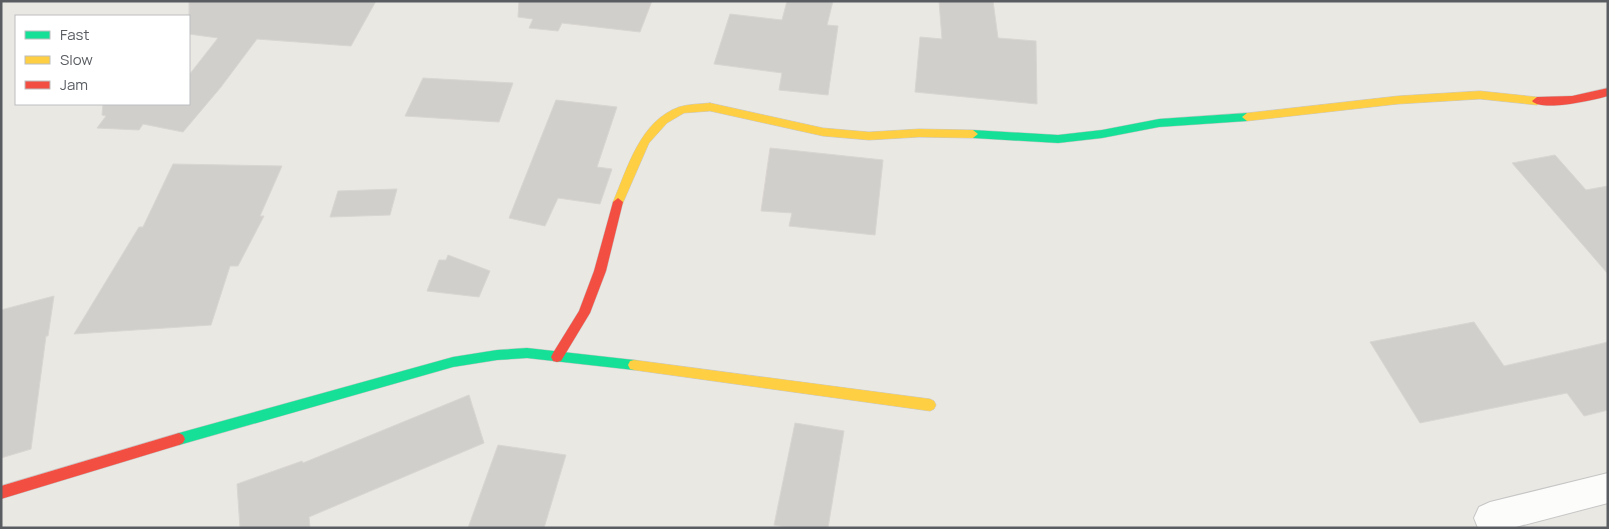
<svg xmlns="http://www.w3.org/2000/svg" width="1609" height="529" viewBox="0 0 1609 529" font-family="Manrope,sans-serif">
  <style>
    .building { fill: #d0cfcc; stroke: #d9d6d2 }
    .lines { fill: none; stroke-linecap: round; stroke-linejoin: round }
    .street-casing { stroke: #c6c6c6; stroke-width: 2 }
    .fast-casing { stroke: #c7c7c7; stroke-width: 1 }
    .slow-casing { stroke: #c7c7c7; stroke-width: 1 }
    .jam-casing { stroke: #c7c7c7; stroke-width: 1 }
    .street { fill: #fcfcfb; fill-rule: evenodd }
    .fast { fill: #16e098; fill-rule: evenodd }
    .slow { fill: #ffcf43; fill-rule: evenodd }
    .jam { fill: #f24e42; fill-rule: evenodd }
  </style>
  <rect width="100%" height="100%" fill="#eae8e3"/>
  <path class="building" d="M189,1H376L351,46L257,39L221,87L183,132L143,124L139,130L97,128L106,116L102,115L103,104H189V75L218,38L189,34Z
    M519,1H652L640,32L562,23L558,31L529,28L533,19L518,17Z
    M787,1H833L827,25L838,26L828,95L779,90L782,73L714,64L730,14L782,20Z
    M939,1H993L998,38L1036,41L1037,104L915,92L920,37L942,39Z
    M423,78L513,83L499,122L405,116Z
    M556,100L617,107L597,167L612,169L600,204L558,198L545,226L509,218Z
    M770,148L883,160L875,235L789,226L792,213L761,211Z
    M1555,155L1586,190L1608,186V274L1512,163Z
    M173,164L282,166L260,216H264L238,266H230L211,325L74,334L139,227H143Z
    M397,189L390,215L330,217L338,191Z
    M448,255L490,271L479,297L427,291L439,260H446Z
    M54,296L48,336H46L31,449L1,458V310Z
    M1474,322L1504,366L1608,342V410L1584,416L1567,393L1420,423L1370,342Z
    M469,395L484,443L309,517L310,528H240L237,484L302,461L303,463Z
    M795,423L844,431L828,528H791L774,525Z
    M498,445L566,455L544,528H468Z"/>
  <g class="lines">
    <g class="street-casing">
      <path id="street" d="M1608,473V503L1512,528H1478L1474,518L1479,507L1490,502Z"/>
    </g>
    <g class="fast-casing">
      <path id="fast" d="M1247,113L1252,117L1247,121L1159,127L1102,138L1058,143L973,138L968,134L973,130L1058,135L1102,130L1159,119Z
        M527,348L634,360L638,361L640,365L638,369L634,370L527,358L497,360L453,367L179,445L175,443L173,439L175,435L179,433L453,357L497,350Z"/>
    </g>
    <g class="slow-casing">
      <path id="slow" d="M1480,91L1537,97L1542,101L1537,105L1480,99L1398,104L1247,121L1242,117L1247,113L1398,96Z
        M710,103L823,128L869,132L919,129L973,130L978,134L973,138L919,137L869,140L823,136L710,111L684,113L667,123L649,143L622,205H614L613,202C628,167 640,121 679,107C689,104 700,104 710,103Z
        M634,360L930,399L934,401L936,405L934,409L930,411L634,370L630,369L628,365L630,361Z"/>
    </g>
    <g class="jam-casing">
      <path id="jam" d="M1608,88V96C1594,100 1542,112 1532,101L1537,97L1572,96Z
        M618,198L623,202L606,271L590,313L561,361L557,362L553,361L551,357L553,353L579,311L594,271L613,202Z
        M179,433L183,435L185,439L183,443L179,445L1,499V486Z"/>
    </g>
    <use href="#street" class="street"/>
    <use href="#fast" class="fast"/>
    <use href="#slow" class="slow"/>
    <use href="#jam" class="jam"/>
  </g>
  <rect width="1609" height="529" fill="none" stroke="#595d62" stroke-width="5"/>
  <rect x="15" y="15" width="175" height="90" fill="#ffffff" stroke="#bdbec0"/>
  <rect x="25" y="31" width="25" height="8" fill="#16e098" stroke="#bdbec0"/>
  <text x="60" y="40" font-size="15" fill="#595d62">Fast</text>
  <rect x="25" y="56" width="25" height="8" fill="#ffcf43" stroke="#bdbec0"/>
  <text x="60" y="65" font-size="15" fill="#595d62">Slow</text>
  <rect x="25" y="81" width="25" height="8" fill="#f24e42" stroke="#bdbec0"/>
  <text x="60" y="90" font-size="15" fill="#595d62">Jam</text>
</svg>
